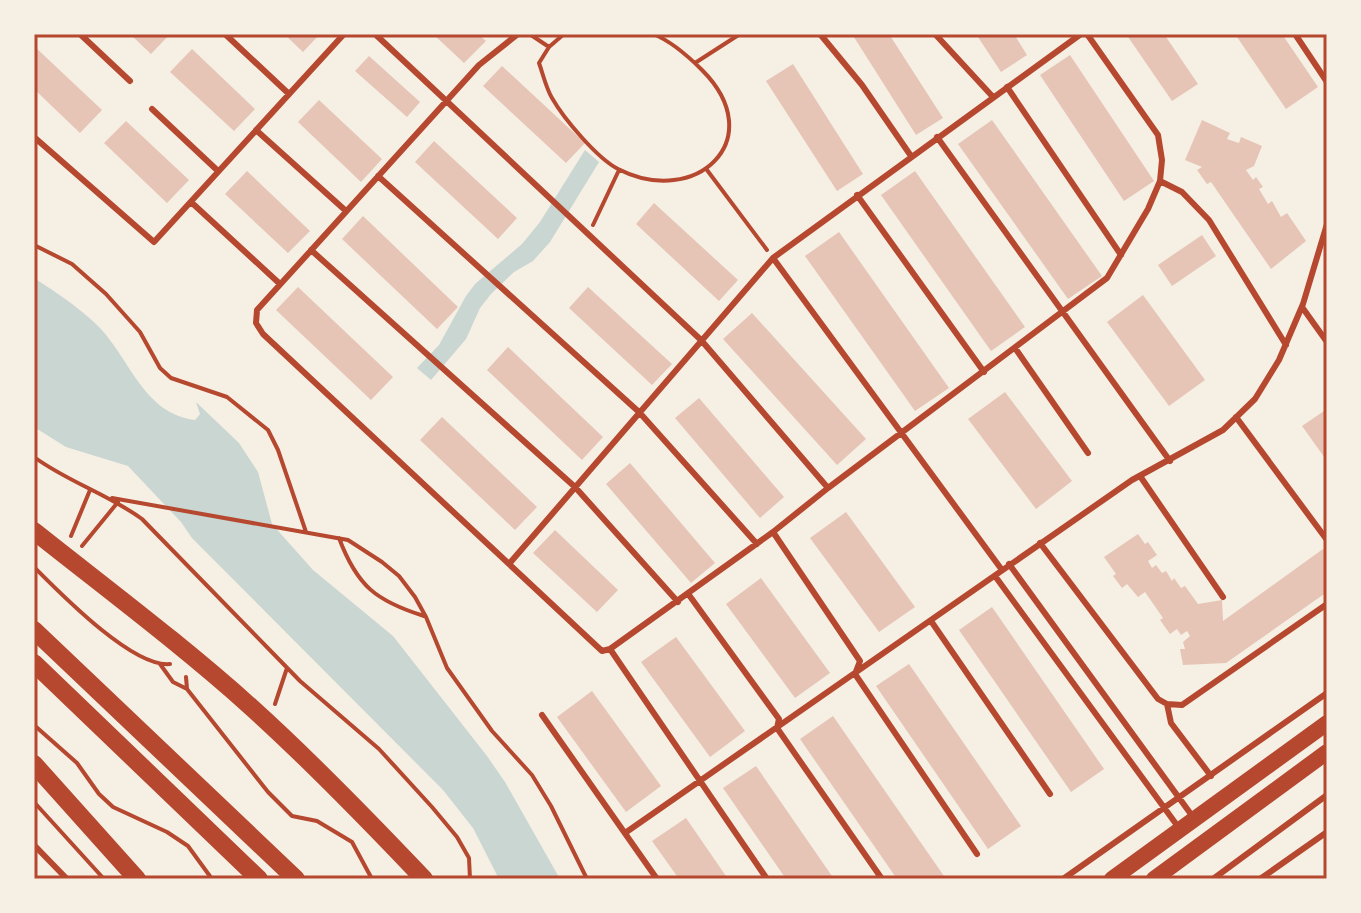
<svg xmlns="http://www.w3.org/2000/svg" width="1361" height="913" viewBox="0 0 1361 913" font-family="Roboto,sans-serif">
  <style>
    .water { fill: #c9d6d2 }
    .building { fill: #e6c5b7 }
    .lines { fill: none; stroke-linecap: round; stroke-linejoin: round }
    .path { stroke: #b5482f; stroke-width: 4 }
    .service { stroke: #b5482f; stroke-width: 6 }
    .secondary { stroke: #b5482f; stroke-width: 16 }
    .primary { stroke: #b5482f; stroke-width: 18 }
    .neatline { fill: none; stroke: #b5482f; stroke-width: 3 }
  </style>
  <rect width="100%" height="100%" fill="#f6efe4"/>
  <path class="water" d="M585,150L599,162L550,242L533,261L514,272L491,294L480,308L466,339L431,380L417,368L439,345L466,296L475,284L522,244L540,222Z
    M34,278C56,292 81,309 99,327C130,359 144,414 195,420L200,414L196,402L239,443L258,472L272,524L313,570L393,636L487,756L505,782L560,879H499L473,828L443,790L192,538L181,522L128,466L66,447L34,427Z"/>
  <path class="building" d="M130,34H170L151,54Z
    M284,34H320L303,52Z
    M433,34H478L486,41L464,63Z
    M852,34H889L943,118L916,135Z
    M976,34H1014L1027,55L1001,72Z
    M1126,34H1164L1198,84L1172,101Z
    M1235,34H1282L1318,87L1286,109Z
    M34,46L102,110L80,133L34,89Z
    M192,49L255,109L234,131L170,72Z
    M1070,55L1154,181L1124,201L1040,75Z
    M369,56L420,102L407,117L355,71Z
    M793,64L863,174L837,191L766,81Z
    M502,66L585,143L566,163L483,86Z
    M319,100L382,159L361,182L298,122Z
    M992,120L1102,276L1068,299L958,144Z
    M1202,120L1230,133L1227,139L1239,143L1241,137L1262,146L1254,166L1246,170L1253,180L1256,177L1263,187L1259,189L1268,204L1272,201L1281,217L1287,213L1306,241L1271,269L1211,182L1207,184L1197,170L1202,167L1185,160Z
    M126,121L189,180L167,203L104,143Z
    M434,141L517,218L498,239L415,162Z
    M247,171L310,231L288,253L225,194Z
    M915,171L1025,327L991,351L881,195Z
    M654,203L738,280L719,301L636,224Z
    M363,216L458,307L437,329L342,239Z
    M839,232L949,388L915,411L805,256Z
    M1202,235L1216,256L1172,286L1158,265Z
    M298,287L393,377L371,400L276,310Z
    M588,287L672,364L652,385L569,308Z
    M1143,295L1205,380L1169,406L1107,322Z
    M752,313L866,439L837,465L723,339Z
    M508,347L603,437L582,460L487,370Z
    M1005,392L1072,481L1036,509L968,419Z
    M699,398L784,497L760,518L675,418Z
    M1327,409V461L1302,426Z
    M442,417L537,507L515,530L420,440Z
    M630,463L715,563L691,583L606,484Z
    M846,512L915,607L879,632L810,538Z
    M555,530L618,590L597,612L533,553Z
    M1138,534L1145,544L1148,542L1157,555L1148,561L1152,568L1156,565L1162,573L1166,571L1172,581L1174,578L1181,588L1185,586L1198,604L1222,600L1223,621L1323,549L1327,554V592L1226,663L1183,665L1180,649H1185L1183,642L1190,636L1187,631L1181,635L1177,629L1170,634L1160,620L1163,618L1145,592L1138,597L1127,584L1122,588L1113,576L1116,574L1104,557Z
    M761,578L830,673L795,698L726,604Z
    M992,607L1104,769L1071,792L959,630Z
    M676,637L745,731L710,757L641,662Z
    M909,664L1021,826L988,849L876,686Z
    M592,691L661,786L626,812L557,717Z
    M833,716L946,879H897L800,739Z
    M756,766L834,879H786L723,788Z
    M686,818L728,879H679L652,841Z"/>
  <g class="lines">
    <path class="path" d="M564,34L549,47L539,63C543,74 546,88 552,98C564,119 597,158 618,169C696,209 771,139 702,70C688,56 671,41 653,34
      M531,35L549,47
      M695,63L740,34
      M707,170L767,250
      M593,225L619,170
      M34,245L72,264L106,294L140,332L160,368L171,378L227,397L268,430L278,450L306,532
      M34,457C68,482 108,494 142,519L300,681L379,749L432,807L457,837L469,858L470,879
      M112,498L348,540L382,562L399,576L415,597L426,617L447,668L492,731L532,775L551,806L587,879
      M71,536L90,490
      M339,538C357,586 376,601 424,616
      M82,546L118,502
      M34,567C61,594 133,668 170,664
      M160,664L173,682L187,689
      M186,677L187,689L268,792L292,816L317,821L352,842L372,879
      M275,704L287,668
      M34,725L77,763L99,794L113,807L167,832L188,846L212,879
      M34,802L104,879"/>
    <path class="service" d="M80,34L130,81
      M225,34L289,94
      M375,34L701,340L828,488
      M518,34L479,65L257,310L256,323L263,334L602,651L610,649L773,532L828,488L1107,278L1148,209L1160,181L1162,160L1158,135L1087,34
      M820,34L862,85L911,156
      M935,34L993,97
      M1295,34L1327,82
      M1007,87L1121,255
      M152,109L218,171
      M256,130L346,211
      M34,137L154,242L344,34
      M937,137L1170,461
      M378,176L639,412L757,544
      M1160,181L1182,192L1209,220L1286,345
      M857,195L984,372
      M191,202L280,284
      M311,250L575,487L678,602
      M773,258L1002,570
      M1302,307L1327,342
      M1015,348L1088,453
      M1236,417L1327,540
      M1140,476L1223,597
      M773,532L860,661L855,674L977,854
      M1040,543L1158,699L1167,704L1182,705L1327,604
      M509,564L773,258L1081,34
      M1009,564L1193,817
      M995,576L1179,828
      M689,595L779,719L777,728L882,879
      M931,621L1050,794
      M610,649L767,879
      M1167,704L1171,723L1211,776
      M542,715L657,879
      M625,833L1132,480L1223,430L1255,399L1279,360L1303,304L1327,224
      M34,845L67,879
      M1063,879L1327,693
      M1213,879L1327,795
      M1260,879L1327,832"/>
    <path class="secondary" d="M1112,879L1327,723
      M1154,879L1327,752"/>
    <path class="primary" d="M34,531C107,589 182,645 251,707C312,762 368,820 424,879
      M34,630L296,879
      M34,663L259,879
      M34,764L137,879"/>
  </g>
  <rect width="1361" height="913" fill="none" stroke="#f6efe4" stroke-width="72"/>
  <rect x="36" y="36" width="1289" height="841" class="neatline"/>
</svg>
